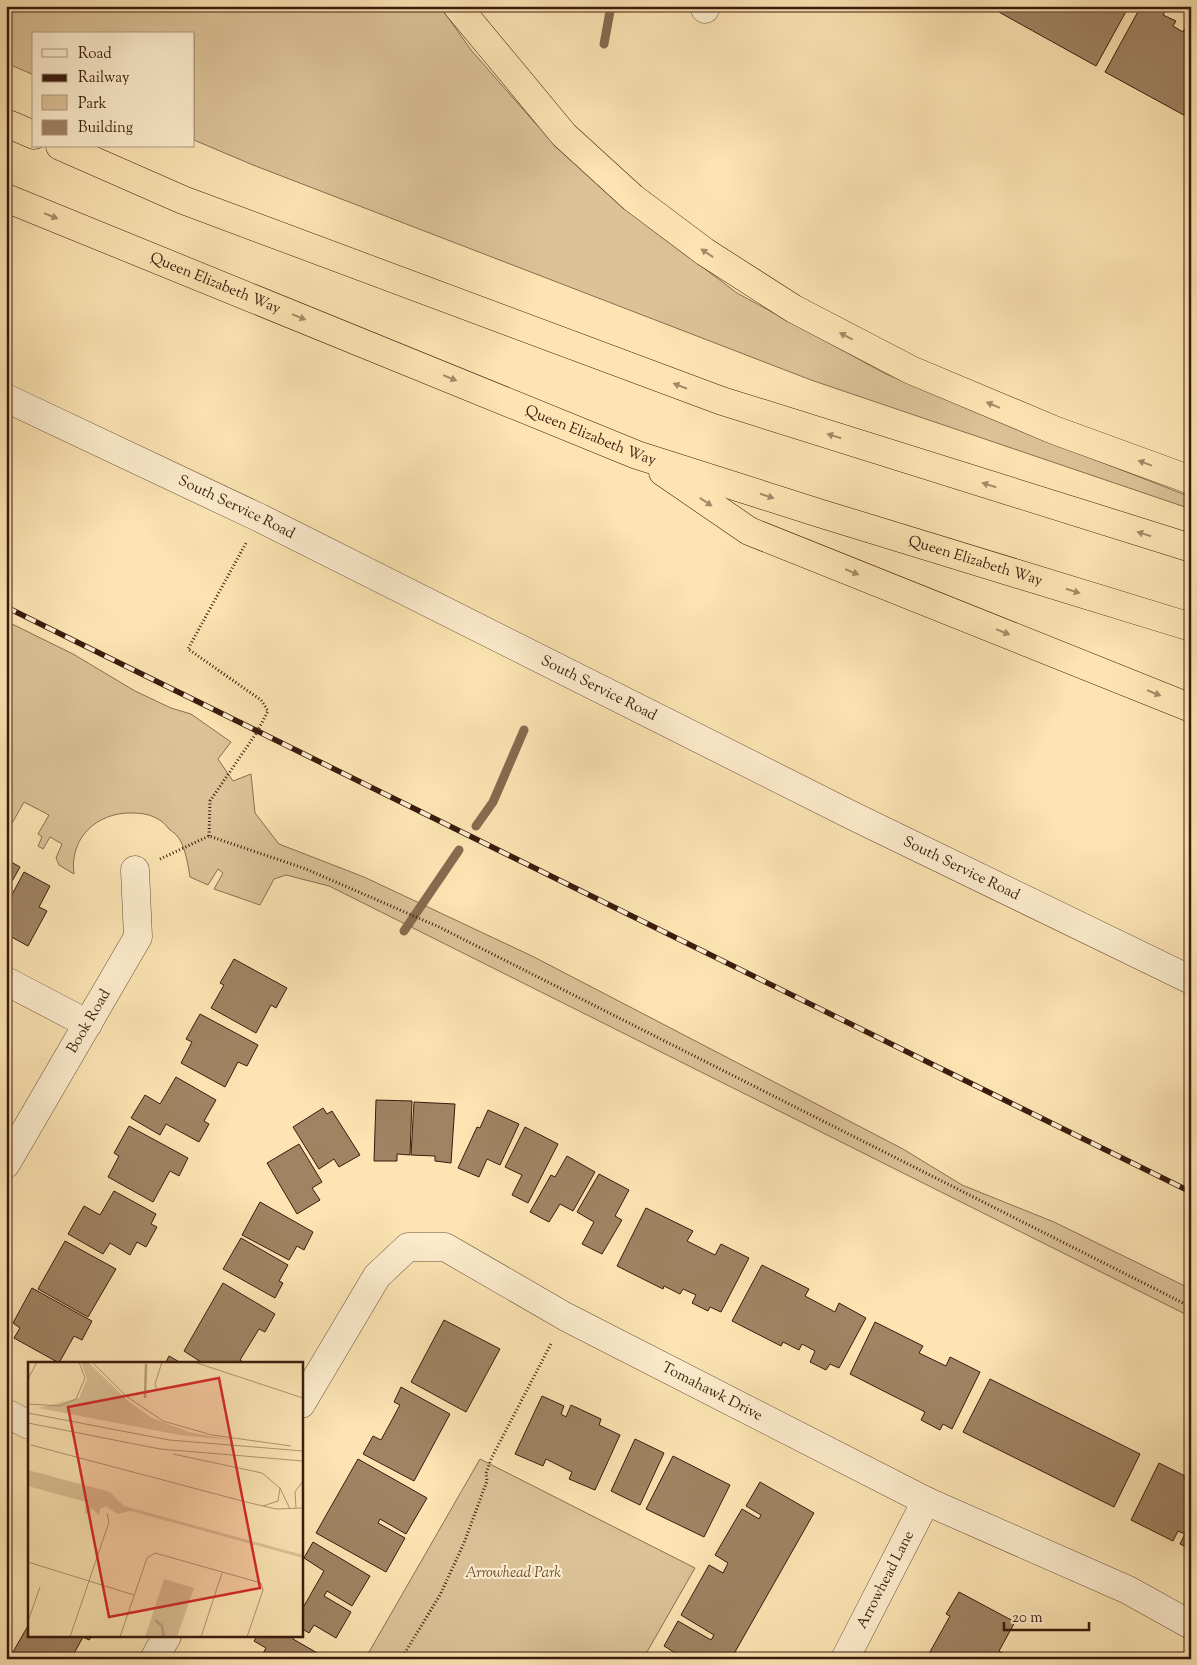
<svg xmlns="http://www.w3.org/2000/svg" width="1197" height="1665" viewBox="0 0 1197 1665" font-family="'Sorts Mill Goudy',serif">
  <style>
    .green { fill: #dbc297; stroke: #8a6e52 }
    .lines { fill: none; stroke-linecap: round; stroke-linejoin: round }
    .stream { stroke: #876b4f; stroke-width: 9 }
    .building { fill: #9f8463; stroke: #3a1b0d }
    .minor-casing { stroke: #6a4d36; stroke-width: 29 }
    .highway-casing { stroke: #3a1b0d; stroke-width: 29 }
    .path { stroke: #3a1b0d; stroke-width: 3; stroke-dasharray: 1 2.5; stroke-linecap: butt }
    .minor { stroke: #fdedce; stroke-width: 28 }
    .highway { stroke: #fce4b3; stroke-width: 28 }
    .rail-casing { stroke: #3a1b0d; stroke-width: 5.5 }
    .rail { stroke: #fdedce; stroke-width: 4; stroke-dasharray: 11; stroke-linecap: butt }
    .oneway { fill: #a58a68 }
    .labels { text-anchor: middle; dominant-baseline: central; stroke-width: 4.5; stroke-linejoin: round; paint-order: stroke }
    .street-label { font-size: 15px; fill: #3a1b0d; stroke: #fdedce }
    .park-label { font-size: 15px; font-style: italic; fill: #6a4d36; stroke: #fdedce }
    .inset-river { fill: none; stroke: #baa07b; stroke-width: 2.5 }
    .inset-road { fill: none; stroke: #ae9471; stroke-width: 1 }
    .view { fill: #d62828; fill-opacity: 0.15; stroke: #d62828; stroke-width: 2.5 }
    .inset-edge { fill: none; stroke: #3a1b0d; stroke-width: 2.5 }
  </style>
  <rect width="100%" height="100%" fill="#fce4b3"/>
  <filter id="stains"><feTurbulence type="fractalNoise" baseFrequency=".004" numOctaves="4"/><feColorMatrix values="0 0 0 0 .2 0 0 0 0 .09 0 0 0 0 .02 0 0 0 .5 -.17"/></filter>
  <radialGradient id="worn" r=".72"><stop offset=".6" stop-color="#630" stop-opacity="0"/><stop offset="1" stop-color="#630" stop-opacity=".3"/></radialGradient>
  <path class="green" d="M6,6H440L471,50L536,124L624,208L737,293L886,374L1044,440L1191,497V509L811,380L253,165L194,140V34H34V75L6,63Z
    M6,621L73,654L135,691L171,708L191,714L231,742L218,759L233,781L251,774L255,813L279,844L364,877L534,957L903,1149L962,1185L1054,1222L1191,1289V1317L329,886L286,875L274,879L260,905L214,889L223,873L218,869L208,885L190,877C188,865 186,851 180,840C178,836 173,832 169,829C166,825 162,821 158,819C149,814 141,813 132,813C97,812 69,838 74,874L59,865L56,858L62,844L50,837L43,849L38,846L42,837L38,834L49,815L24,802L6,834Z
    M480,1459L695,1568L643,1659H365Z"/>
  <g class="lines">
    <path class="stream" d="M604,44L611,6
      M476,826L493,802L524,730
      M404,931L459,850"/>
  </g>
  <path class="building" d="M988,6H1129L1096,66Z
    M1141,6H1163L1167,8L1163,15L1176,21L1173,26L1183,32L1185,28L1191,31V119L1105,72Z
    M6,859L20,867L6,892Z
    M24,872L50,886L39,907L47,911L28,946L6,934V906Z
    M234,959L287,988L276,1008L271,1005L256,1033L211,1008L224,985L220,983Z
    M200,1014L258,1045L247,1066L238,1062L225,1087L181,1063L192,1042L186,1039Z
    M176,1077L216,1100L204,1121L209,1124L199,1142L166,1124L160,1135L131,1118L145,1095L160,1104Z
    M376,1100L412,1101L410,1155L397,1154V1161H374Z
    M414,1102L455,1104L451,1163L435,1161V1156L411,1155Z
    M323,1108L327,1114L332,1111L360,1155L339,1167L334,1159L319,1169L293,1127Z
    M488,1110L519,1124L500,1165L487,1159L479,1177L458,1168L477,1127L480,1128Z
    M129,1126L188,1158L179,1176L170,1171L153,1202L108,1177L119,1156L114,1153Z
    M525,1127L558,1144L528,1203L512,1195L522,1175L505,1167Z
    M299,1144L322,1182L312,1188L320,1200L297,1214L267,1163Z
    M567,1156L595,1172L573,1211L560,1204L549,1222L530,1212L551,1175L555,1177Z
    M599,1174L629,1190L615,1216L622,1220L602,1254L582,1244L594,1222L577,1212Z
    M114,1191L156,1214L151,1224L157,1227L146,1247L137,1242L130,1255L110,1243L103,1254L68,1234L84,1206L100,1215Z
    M260,1202L313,1232L304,1250L297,1246L289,1260L242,1235Z
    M646,1208L693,1231L687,1241L715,1255L721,1244L749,1258L721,1312L710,1307L708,1311L692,1303L696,1295L683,1289L680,1294L664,1286L663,1289L617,1266Z
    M241,1238L288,1265L279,1281L283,1283L275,1298L223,1269Z
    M65,1241L116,1269L88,1317L38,1289Z
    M762,1265L809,1289L805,1296L835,1312L839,1303L866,1318L839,1368L830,1364L826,1370L810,1362L815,1351L802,1344L799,1350L783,1342L781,1346L732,1321Z
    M223,1283L275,1314L265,1332L259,1329L240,1360L246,1364H204L184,1351Z
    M32,1288L92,1321L82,1340L74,1336L59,1363L14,1338L20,1328L13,1323Z
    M444,1320L500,1349L466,1412L411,1382Z
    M875,1322L923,1346L919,1353L946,1366L950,1357L980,1372L952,1429L943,1424L940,1430L921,1420L925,1412L850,1374Z
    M169,1356L183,1364H165Z
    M990,1379L1140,1454L1114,1507L963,1432Z
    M401,1387L450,1414L414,1481L363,1454L373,1436L381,1440L400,1405L394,1402Z
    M542,1396L564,1406L561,1414L566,1417L571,1405L601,1419L599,1425L620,1435L595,1490L569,1479L572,1472L546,1459L543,1466L515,1454Z
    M635,1439L664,1453L640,1505L611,1491Z
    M673,1456L730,1485L704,1537L646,1509Z
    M358,1459L427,1498L406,1534L380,1519L378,1523L405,1538L386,1572L316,1533Z
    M1159,1463L1185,1476L1184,1479L1191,1482V1549L1180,1544L1185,1534L1178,1531L1173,1541L1131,1520Z
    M760,1482L814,1513L731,1659H685L664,1646L678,1621L711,1640L714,1635L681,1615L709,1565L723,1573L728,1563L715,1555L742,1509L759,1519L761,1515L746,1506Z
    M313,1542L370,1576L352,1606L327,1591L324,1596L351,1612L336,1638L314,1625L309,1633L301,1628V1604L304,1606L324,1571L304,1558Z
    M959,1592L1015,1622L999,1651L1004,1654L1002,1659H926L950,1616L946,1614Z
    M29,1624V1636H92L89,1640L83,1637L71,1659H9Z
    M257,1636H294L293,1639L326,1658L260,1659L266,1648L254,1641Z"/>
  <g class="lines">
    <g class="minor-casing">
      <g id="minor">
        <path d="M704,6L705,9"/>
        <path id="s1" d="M6,398L260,518L849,814L1191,980"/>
        <path d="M6,981L88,1024"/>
        <path id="s2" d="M6,1164L138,937L135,870"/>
        <path id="s3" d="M301,1404L377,1276L408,1247H445L566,1317L926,1501L1128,1590L1191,1625"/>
        <path d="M6,1413L29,1425"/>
        <path d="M154,1659L167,1636"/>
        <path id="s4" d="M845,1659L926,1501"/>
      </g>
    </g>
    <g class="highway-casing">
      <g id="highway">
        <path d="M457,6L564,135L633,198L705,252L794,309L911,370L1054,430L1191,480"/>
        <path d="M6,123L34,135"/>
        <path d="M60,146L183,200L722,401L1191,548"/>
        <path id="s5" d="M6,198L637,455L822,514L1191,627"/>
        <path d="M663,472L749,531L1191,708"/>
      </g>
    </g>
    <path class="path" d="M209,836L210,801L257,732L268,711L261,700L188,649L246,543
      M160,859L209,836L306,869L439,927L1191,1307
      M401,1659L440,1595L464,1543L487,1481L486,1473L492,1457L552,1342"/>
    <use href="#minor" class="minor"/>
    <use href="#highway" class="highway"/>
    <g class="rail-casing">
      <path id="rail" d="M6,607L1191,1192"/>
    </g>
    <use href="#rail" class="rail"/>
  </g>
  <defs><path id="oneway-solid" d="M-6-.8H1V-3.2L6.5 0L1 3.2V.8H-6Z" transform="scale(1.25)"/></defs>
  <g class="oneway">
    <use href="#oneway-solid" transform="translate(51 216) rotate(22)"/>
    <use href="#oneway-solid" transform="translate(707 253) rotate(-146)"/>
    <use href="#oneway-solid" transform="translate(299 317) rotate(22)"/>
    <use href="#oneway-solid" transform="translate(846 336) rotate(-152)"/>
    <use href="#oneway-solid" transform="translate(450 378) rotate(22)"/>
    <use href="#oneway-solid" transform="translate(680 386) rotate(-159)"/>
    <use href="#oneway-solid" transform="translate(993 405) rotate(-157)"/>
    <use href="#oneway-solid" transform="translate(834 436) rotate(-163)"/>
    <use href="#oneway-solid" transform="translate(1145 463) rotate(-160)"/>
    <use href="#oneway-solid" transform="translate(989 485) rotate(-163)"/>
    <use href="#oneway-solid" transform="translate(767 496) rotate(18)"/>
    <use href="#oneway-solid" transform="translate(706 502) rotate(34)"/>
    <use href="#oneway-solid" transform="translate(1144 534) rotate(-163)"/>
    <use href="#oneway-solid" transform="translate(852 572) rotate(22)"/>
    <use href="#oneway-solid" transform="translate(1073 591) rotate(17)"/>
    <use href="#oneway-solid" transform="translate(1003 632) rotate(22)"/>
    <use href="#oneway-solid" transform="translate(1154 693) rotate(22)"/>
  </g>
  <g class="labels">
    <g class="street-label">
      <text stroke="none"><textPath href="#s5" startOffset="226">Queen Elizabeth Way</textPath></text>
      <text stroke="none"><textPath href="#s5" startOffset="631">Queen Elizabeth Way</textPath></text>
      <text stroke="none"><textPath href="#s1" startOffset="255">South Service Road</textPath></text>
      <text stroke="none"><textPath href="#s5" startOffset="1036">Queen Elizabeth Way</textPath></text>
      <text stroke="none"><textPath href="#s1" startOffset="660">South Service Road</textPath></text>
      <text stroke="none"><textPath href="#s1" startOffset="1065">South Service Road</textPath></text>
      <text stroke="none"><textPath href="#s2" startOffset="165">Book Road</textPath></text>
      <text stroke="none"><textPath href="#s3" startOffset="532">Tomahawk Drive</textPath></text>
      <text stroke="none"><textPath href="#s4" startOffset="89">Arrowhead Lane</textPath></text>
    </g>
    <g class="park-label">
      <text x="513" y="1573">Arrowhead Park</text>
    </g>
  </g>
  <g transform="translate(28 1362)">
    <rect width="275" height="275" fill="#fce4b3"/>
    <path d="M53,0H60L101,40L124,56L161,70L203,78L152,73L10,46L51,36L59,17ZM0,108L82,130L96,144L275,193V196L103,149L89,152L78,144L72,147L71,153L63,146L61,152L57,151L58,140L0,124ZM136,217L166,226L149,275H117Z" fill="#dbc297"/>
    <path class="inset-river" d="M117,36L118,2M127,258L134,264L136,275"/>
    <path class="inset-road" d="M64,0L98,34L135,59L184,73L263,84M166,0L275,36M0,17L9,0M129,29L127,22L134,0M0,42L32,44L48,37L57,16L51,0M0,51L141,78L275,89M0,61L132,87L275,99M3,83L218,140L248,147L275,146M145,92L234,111L252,126L262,147M235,144L250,139L252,126M268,146L267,130L275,119M0,200L106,233M0,259L12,225M42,275L81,160L79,151M92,275L119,196L127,191L233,221L235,228L219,275M173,275L194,211"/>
    <path class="view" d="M191,16L232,226L81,255L40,45Z"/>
    <rect width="275" height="275" class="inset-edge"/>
  </g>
  <rect width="1197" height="1665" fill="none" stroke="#fce4b3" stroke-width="25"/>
  <rect x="8" y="8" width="1182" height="1650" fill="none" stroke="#3a1b0d" stroke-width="2.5"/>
  <rect x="12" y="12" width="1172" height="1640" fill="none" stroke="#3a1b0d"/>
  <rect x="32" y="32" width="162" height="115" fill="#fdedce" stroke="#af9981"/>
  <rect x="42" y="49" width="25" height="8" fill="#fdedce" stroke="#af9981"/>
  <text x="78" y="58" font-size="15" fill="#3a1b0d">Road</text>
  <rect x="42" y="74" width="25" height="8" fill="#3a1b0d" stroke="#af9981"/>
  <text x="78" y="82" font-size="15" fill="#3a1b0d">Railway</text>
  <rect x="42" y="95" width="25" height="15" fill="#dbc297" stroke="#af9981"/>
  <text x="78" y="108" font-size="15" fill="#3a1b0d">Park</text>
  <rect x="42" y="120" width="25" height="15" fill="#9f8463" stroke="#af9981"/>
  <text x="78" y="132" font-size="15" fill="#3a1b0d">Building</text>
  <path d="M1004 1622v8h85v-8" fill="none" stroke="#3a1b0d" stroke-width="2.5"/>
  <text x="1012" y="1622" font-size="15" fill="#3a1b0d" stroke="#fdedce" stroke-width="4" paint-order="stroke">20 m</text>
  <rect width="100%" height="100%" filter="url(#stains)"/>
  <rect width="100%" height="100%" fill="url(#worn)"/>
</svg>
